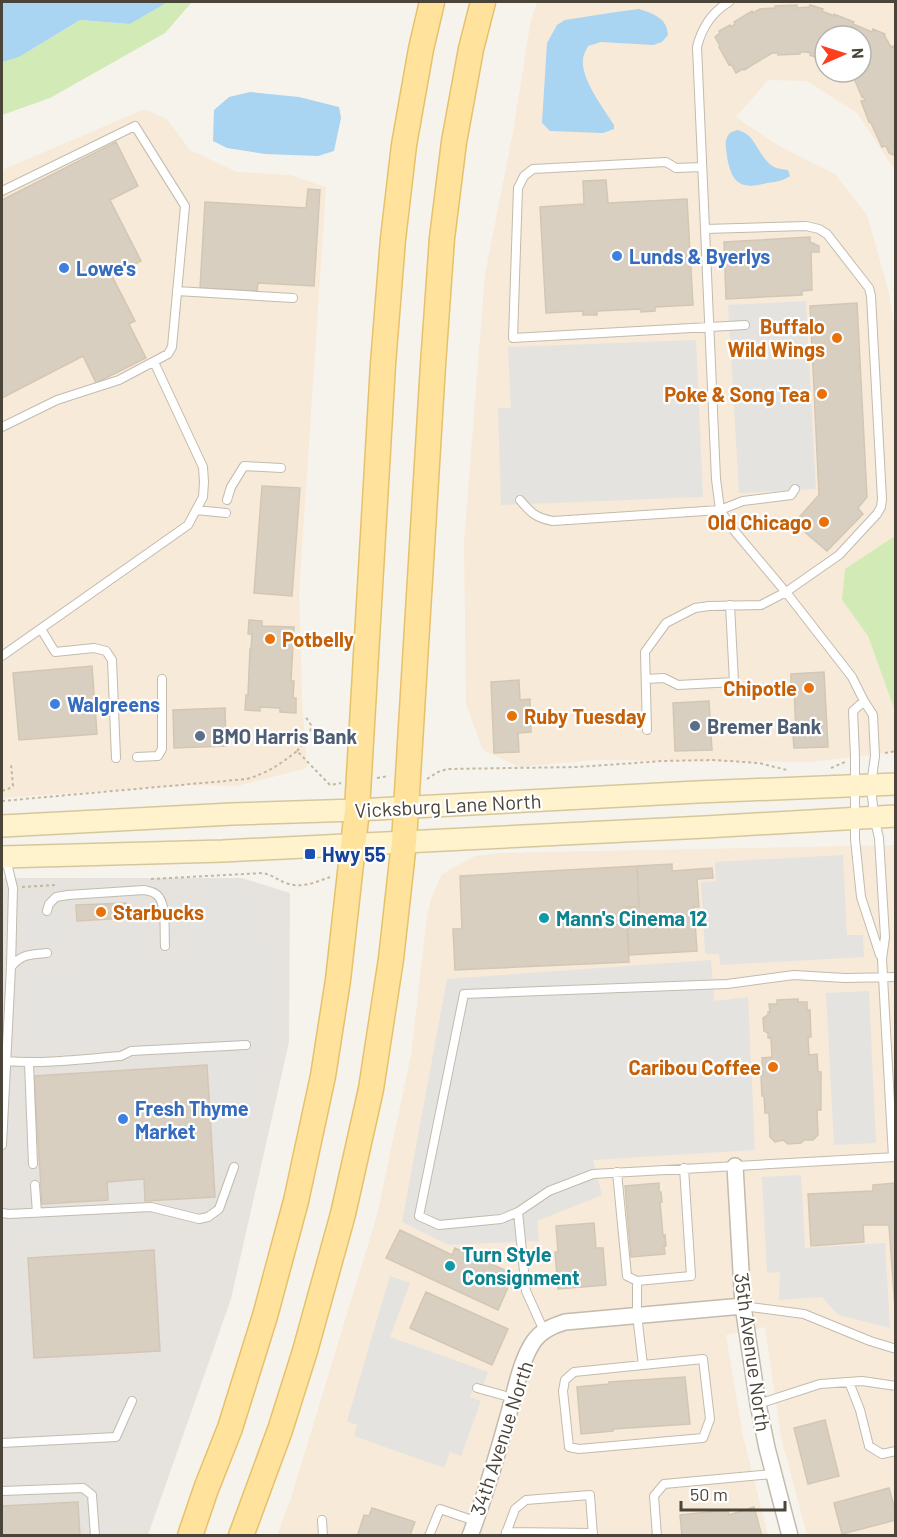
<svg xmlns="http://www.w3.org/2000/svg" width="897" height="1537" viewBox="0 0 897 1537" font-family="Barlow,sans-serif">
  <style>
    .commercial { fill: #f7ead8; fill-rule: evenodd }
    .industrial { fill: #e6e2dd }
    .green { fill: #d2eab5 }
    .parking { fill: #e5e3e0 }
    .water { fill: #a9d4f2 }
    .building { fill: #d8cfc1; stroke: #d3c7b4; stroke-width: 1.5 }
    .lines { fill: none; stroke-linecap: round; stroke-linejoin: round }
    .service-casing { stroke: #c2bbae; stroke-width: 10 }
    .minor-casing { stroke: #c2bbae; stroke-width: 18 }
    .secondary-casing { stroke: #d6c79b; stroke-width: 24 }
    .primary-casing { stroke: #e6c16a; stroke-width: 27 }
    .path { stroke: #c4b79f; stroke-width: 2; stroke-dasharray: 3 3; stroke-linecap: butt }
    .service { stroke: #fff; stroke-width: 8 }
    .minor { stroke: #fff; stroke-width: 15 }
    .secondary { stroke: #fff3cd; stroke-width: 21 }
    .primary { stroke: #ffe39c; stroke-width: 24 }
    .shop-dot { fill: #3f7fe0; stroke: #fff; stroke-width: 2 }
    .food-dot { fill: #e8710a; stroke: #fff; stroke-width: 2 }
    .service-dot { fill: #5c6f8a; stroke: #fff; stroke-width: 2 }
    .transit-dot { fill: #1a4fb4; stroke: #fff; stroke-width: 2 }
    .culture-dot { fill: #0f9aa8; stroke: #fff; stroke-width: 2 }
    .labels { text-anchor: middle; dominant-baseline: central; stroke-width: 4.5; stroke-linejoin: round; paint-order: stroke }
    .shop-label { font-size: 20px; font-weight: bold; fill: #366cbe; stroke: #fff; text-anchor: start }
    .food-label { font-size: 20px; font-weight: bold; fill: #c56008; stroke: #fff; text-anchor: end }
    .service-label { font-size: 20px; font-weight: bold; fill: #4e5e75; stroke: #fff; text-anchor: start }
    .street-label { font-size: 20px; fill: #4b4439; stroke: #fff }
    .transit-label { font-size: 20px; font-weight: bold; fill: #164399; stroke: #fff; text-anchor: start }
    .culture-label { font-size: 20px; font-weight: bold; fill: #0d838f; stroke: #fff; text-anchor: start }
  </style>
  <rect width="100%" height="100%" fill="#f6f3ec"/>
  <path class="commercial" d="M537,2H895V168L892,166L857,113L807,81L768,80L736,117L779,146L835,174L867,215L888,289L896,337L895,535L842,600L868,636L895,711V752L810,762L593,760L519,767L483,750L466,704L464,542L485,274L513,132L531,20ZM825,36H861V72H825Z
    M145,109L167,119L190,150L237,172L290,175L326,187L299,594L302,697L307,768L237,786L185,785L2,798V170Z
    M895,845V1535H807L781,1437L765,1327L726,1335L743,1436L768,1535L277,1536L291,1498L377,1215L411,1055L427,916L432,896L442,874L475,856L499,853Z"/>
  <path class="industrial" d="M2,878H242L290,893L289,1042L231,1299L148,1535L2,1536Z"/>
  <path class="green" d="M168,2H192L165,33L50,98L2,115V62L19,57L80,20L130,24Z
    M895,536V535V711L868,636L842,600L845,569Z"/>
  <path class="parking" d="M806,301L816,489L739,493L728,305Z
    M696,340L703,497L501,505L498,408H511L508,347Z
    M843,855L847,935H863L864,957L720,965L719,954H705L701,882L716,881L715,862Z
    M243,883V895L262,913L270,1031L252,1123L233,1121L238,1159L213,1162L211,1032L32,1047L26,971L82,969L81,932L149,929L151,959L187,956L183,900L197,899L198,885Z
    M28,913L66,916L68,935L29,939Z
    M711,960L714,1001L748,997L755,1150L593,1160L602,1195L537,1221L539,1241L448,1245L402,1222L447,979Z
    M869,991L876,1143L834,1145L826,993Z
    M801,1175L805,1248L885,1243L890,1328L838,1315L822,1297L779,1300L780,1272L767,1273L762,1177Z
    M133,1210L134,1229L4,1237L3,1217Z
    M390,1276L410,1283L390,1337L488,1372L483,1387L475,1384L470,1397L481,1401L461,1456L450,1452L444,1468L354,1436L357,1425L347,1421Z"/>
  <path class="water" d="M2,2H168L130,24L80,20L19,57L2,62Z
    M639,9C654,14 667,18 668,35L662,42L653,45L601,42L588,46C586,50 583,55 583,60C581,79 604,109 614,125V129L603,133L550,131L542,123L547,43L557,25L565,20L616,12Z
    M250,92L299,97L339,107L341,118L334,151L318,156L265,154L227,148L213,141L214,110L229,97Z
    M738,130C758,136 757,157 774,167C778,169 784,169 788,170L790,176C783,181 775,182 767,183C741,190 732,184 727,157C727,152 724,143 727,138C728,133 733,131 738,130Z"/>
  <path class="building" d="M797,5V8L809,7L810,5L823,9L822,11L834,16V14L854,22L853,24L872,32L873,29L885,34L884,35L891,47L893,46L896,52V156L889,153L886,146L882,147L871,123L869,122L861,101L865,100L863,96L862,97L853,76L855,75L854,72H861V36H825V61L810,55L811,53L806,52H800V54L778,55V53H772L744,70L743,69L736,73L731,64L729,65L719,47L720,46L715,37L720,33L719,31L730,25L731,27L735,24L734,22L752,11L753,13L760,9L775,8V6Z
    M116,142L138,186L110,200L141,261L112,276L135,321L129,324L146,358L96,383L83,356L2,398V200Z
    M606,180L608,203L687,199L693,305L655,307V311L641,312V309L597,311V315H583V311L546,313L540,207L584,204L583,181Z
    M308,189L320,190L314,286L258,283L257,291L200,288L205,202L306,208Z
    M810,237V242L819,246V252H811L812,290L802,291V295L726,299L724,242Z
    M857,303L867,497L858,508L863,514L827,551L794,523L819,495L810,306Z
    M262,486L300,488L292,596L254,593Z
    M249,620L262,621V626L294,627L291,681H294L293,698H296V713L280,712V708L260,707V711L245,710L246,695H248L250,649H251L252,634H248Z
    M92,666L97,734L19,740L13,673Z
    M824,672L828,747L794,748L793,735H796L794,687H791V674Z
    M519,680L520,700L530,699L531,732L518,733L519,752L494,753L491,682Z
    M709,701L710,718H715L716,734H711L712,750L675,751L673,703Z
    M225,708L226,746L174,748L173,710Z
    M672,864V871L712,868L713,878L697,879L699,907H694L697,951L629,955L626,907H639L637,866Z
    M637,866L639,907H626L629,962L455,970L453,929H462L460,876Z
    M126,903V918L77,921L76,905Z
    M798,999V1002H807V1010H810L811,1037H808L809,1055L817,1054L818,1072H821V1110H817L818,1135L813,1140H804L801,1143L788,1144L783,1140L775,1142L770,1137L769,1113H765L764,1096H762L761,1076H763L762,1058L772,1057L771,1038H768V1033L764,1031L763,1018L768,1015V1012H770L769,1004H777V1000Z
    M207,1065L215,1197L145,1201L144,1179L107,1182L108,1200L42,1204L34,1076Z
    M659,1183V1192H661L662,1202H660L663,1236L665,1235L666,1246H664L665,1254L631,1257L625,1186Z
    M896,1183V1323L889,1225H863L864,1242L811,1246L808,1194L873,1191V1185Z
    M594,1223L596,1248H603L606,1285L558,1289L555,1252H558L556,1226Z
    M400,1230L452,1255L455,1248L514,1274L498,1310L386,1258Z
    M154,1250L160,1351L34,1358L28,1258Z
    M426,1292L508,1329L492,1365L410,1328Z
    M685,1377L690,1424L613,1429V1431L581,1434L577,1387L609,1384V1382Z
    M825,1420L839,1476L808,1484L794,1428Z
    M889,1488L896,1513V1520L842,1534L834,1503Z
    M78,1502L80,1536H2V1506Z
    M754,1507L762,1536H682L680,1515L728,1510L729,1515Z
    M372,1508L415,1522L410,1535L413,1536H362L358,1534L364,1515L369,1516Z"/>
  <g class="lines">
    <g class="service-casing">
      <path id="service" d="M729,2C712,12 702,27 697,47L716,479L720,510L732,528L789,596L852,677L864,701L873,715L875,756L871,785L874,817L879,838L885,937L882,959L893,1157
        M702,167L676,168L666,162L533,169L524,176L518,188L513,338L745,325
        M2,191L135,126L185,206L172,347L168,354L119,380L57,400L2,427
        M177,291L293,298
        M227,500L231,487L244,466L281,468
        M520,500C531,513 536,518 553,521L720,510L743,501L791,495L795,489
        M196,510L226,513
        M41,629L55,652L94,648L106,651L112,660L116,758
        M2,656L188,525L203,497L204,482L203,467L154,362
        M646,679L664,678L678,685L734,682L730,605
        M864,701L853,711L855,757V839L861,897L880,955
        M647,730L645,652L666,623L695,608L709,606L761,605L786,592L839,555L877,514L881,507L882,499L871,296L869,288L827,234L819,229L806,226L705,229
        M137,757L158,756L162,749V679
        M47,911L49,904L56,897L68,895L144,890C148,891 153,891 157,895C167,903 164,933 165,946
        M11,967C21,954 32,954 47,953
        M6,1061C45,1064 83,1059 121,1056L131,1051L246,1045
        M29,1063L33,1164
        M2,1145L11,967L13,888L6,859
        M617,1172L627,1276L637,1281V1315L643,1365L574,1372L565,1380L563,1391L569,1447L579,1449L703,1438L710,1419L703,1359L643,1365
        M35,1185L37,1213
        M518,1212L549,1191L593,1174L896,1157
        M2,1213L9,1214L151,1207L199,1219L208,1217L219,1209L234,1167
        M637,1281L691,1276L684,1168
        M743,1306L804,1314L870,1341L896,1349
        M544,1331L526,1291L518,1212L501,1219L439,1225L419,1216L464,994L727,984L794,975L845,978L896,977
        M849,1382L860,1410L869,1446L882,1454L896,1451
        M477,1388L513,1398
        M758,1404L820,1384L862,1381L896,1386
        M2,1443L116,1437L132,1401
        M2,1491L83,1488L92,1495L95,1536
        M322,1520L323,1536
        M506,1532L593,1533
        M429,1536L440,1509L475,1521
        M505,1536L515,1509L526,1500L590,1495L593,1536
        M657,1536L654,1496L664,1484L773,1474"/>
    </g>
    <g class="minor-casing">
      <path id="minor" d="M735,1166L743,1306L758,1404L767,1448L790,1536
        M470,1536C485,1496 497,1456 508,1416C515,1393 520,1361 534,1341C542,1330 553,1326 565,1322L743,1306"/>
    </g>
    <g class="secondary-casing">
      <path id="secondary" d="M2,826L232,814L357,810L697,792L896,784
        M2,857L223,851L705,827L896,816"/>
    </g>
    <g class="primary-casing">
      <path id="primary" d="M190,1536L206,1489L230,1428L265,1316L296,1201L323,1076L338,980L357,810L383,364L393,239L404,145L421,49L432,2
        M241,1536L280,1430L305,1351L343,1214L371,1089L391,959L404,842L433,365L442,238L454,142L471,49L483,2"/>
    </g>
    <path class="path" d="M297,751C304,743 311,736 311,725L305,716
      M885,753L896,751
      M831,768L845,762
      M377,778L389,776
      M427,779L438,772L447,769L577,767L663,761L713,760L759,763L787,770
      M2,791L8,789L13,786L11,764
      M2,801L247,779C267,773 281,764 297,751L330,785L341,783
      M151,879L263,873C273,875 277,880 286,883C301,889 316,882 330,877
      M22,887L56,885"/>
    <use href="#service" class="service"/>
    <use href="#minor" class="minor"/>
    <use href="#secondary" class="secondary"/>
    <use href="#primary" class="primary"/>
  </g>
  <g class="shop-dot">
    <circle cx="617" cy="256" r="6"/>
    <circle cx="64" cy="268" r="6"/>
    <circle cx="55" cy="704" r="6"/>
    <circle cx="123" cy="1119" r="6"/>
  </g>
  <g class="food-dot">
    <circle cx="837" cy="338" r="6"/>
    <circle cx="822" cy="394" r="6"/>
    <circle cx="824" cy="522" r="6"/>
    <circle cx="270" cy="639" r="6"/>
    <circle cx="809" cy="688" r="6"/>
    <circle cx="512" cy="716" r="6"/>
    <circle cx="101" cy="912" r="6"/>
    <circle cx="773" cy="1067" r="6"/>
  </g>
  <g class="service-dot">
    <circle cx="695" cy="726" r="6"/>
    <circle cx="200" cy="736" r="6"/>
  </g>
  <rect class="transit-dot" x="304" y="848" width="12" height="12" rx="3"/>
  <g class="culture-dot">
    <circle cx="544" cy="918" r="6"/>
    <circle cx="450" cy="1266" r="6"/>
  </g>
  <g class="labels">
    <g class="shop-label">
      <text x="629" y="256">Lunds &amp; Byerlys</text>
      <text x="76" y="268">Lowe's</text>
      <text x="67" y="704">Walgreens</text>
      <text x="135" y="1108">Fresh Thyme<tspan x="135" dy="23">Market</tspan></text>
    </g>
    <g class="food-label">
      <text x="825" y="326">Buffalo<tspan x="825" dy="23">Wild Wings</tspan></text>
      <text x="810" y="394">Poke &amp; Song Tea</text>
      <text x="812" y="522">Old Chicago</text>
      <text x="282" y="639" text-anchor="start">Potbelly</text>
      <text x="797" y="688">Chipotle</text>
      <text x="524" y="716" text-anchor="start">Ruby Tuesday</text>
      <text x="113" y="912" text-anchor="start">Starbucks</text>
      <text x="761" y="1067">Caribou Coffee</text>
    </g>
    <g class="service-label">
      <text x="707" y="726">Bremer Bank</text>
      <text x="212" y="736">BMO Harris Bank</text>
    </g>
    <g class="street-label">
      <text transform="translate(448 805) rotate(-3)">Vicksburg Lane North</text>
      <text transform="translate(753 1352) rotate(82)">35th Avenue North</text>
      <text transform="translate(501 1438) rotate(-72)">34th Avenue North</text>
    </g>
    <g class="transit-label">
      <text x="322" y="854">Hwy 55</text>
    </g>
    <g class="culture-label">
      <text x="556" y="918">Mann's Cinema 12</text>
      <text x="462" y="1254">Turn Style<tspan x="462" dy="23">Consignment</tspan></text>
    </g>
  </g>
  <rect width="897" height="1537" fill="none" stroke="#4b4439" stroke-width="6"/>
  <g transform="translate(843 54) rotate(87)"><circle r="28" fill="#ffffff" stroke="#b7b4b0" stroke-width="1.5"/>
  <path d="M0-4.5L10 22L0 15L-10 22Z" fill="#fc3f1d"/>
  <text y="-9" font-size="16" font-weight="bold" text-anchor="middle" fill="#4b4439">N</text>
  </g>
  <path d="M681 1501v9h104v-9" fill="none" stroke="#4b4439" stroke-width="3"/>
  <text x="690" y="1501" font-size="18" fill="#4b4439" stroke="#ffffff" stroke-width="4.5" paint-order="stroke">50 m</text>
</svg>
